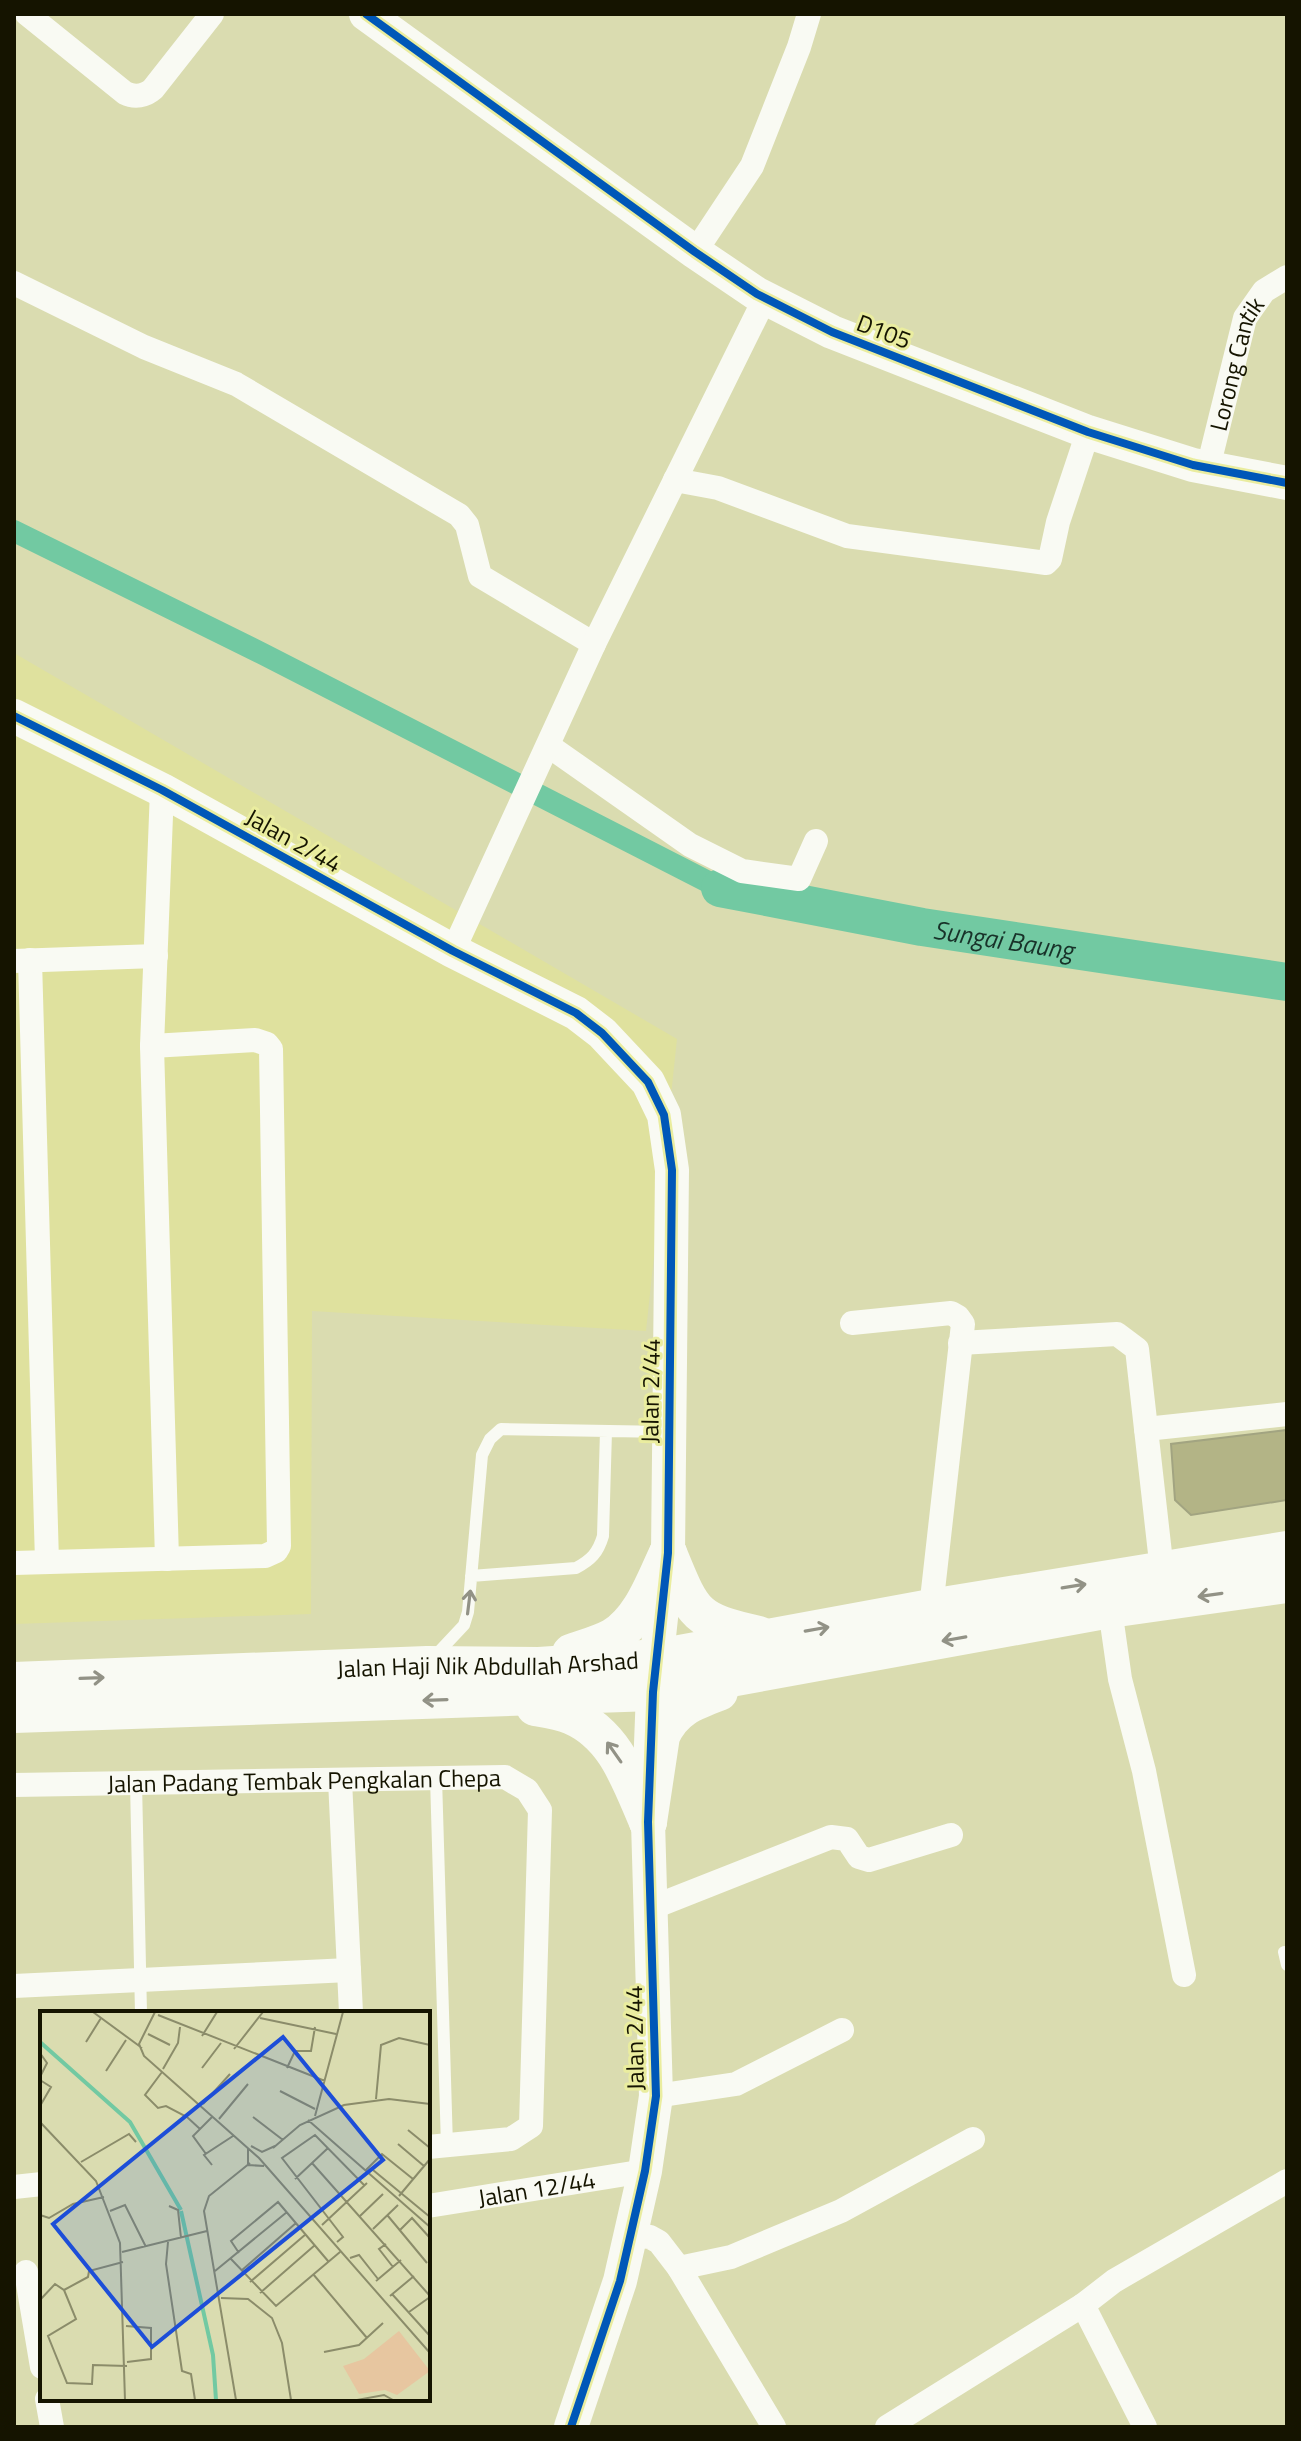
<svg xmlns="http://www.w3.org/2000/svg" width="1301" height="2441" viewBox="0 0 1301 2441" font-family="'Titillium Web',sans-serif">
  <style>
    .built { fill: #dfe19e }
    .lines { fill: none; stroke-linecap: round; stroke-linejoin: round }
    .canal { stroke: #72c9a2; stroke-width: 22 }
    .river { stroke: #72c9a2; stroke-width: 38 }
    .building { fill: #b3b486; stroke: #a2a481; stroke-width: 2 }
    .lane { stroke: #f9faf3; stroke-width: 12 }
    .street { stroke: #f9faf3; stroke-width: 24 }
    .secondary { stroke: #f9faf3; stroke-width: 34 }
    .primary { stroke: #f9faf3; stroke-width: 38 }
    .cycleway-casing { stroke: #eaed9f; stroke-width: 13 }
    .cycleway { stroke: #0057b8; stroke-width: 8 }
    .oneway { stroke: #929286 }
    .labels { text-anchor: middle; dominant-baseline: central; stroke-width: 6; stroke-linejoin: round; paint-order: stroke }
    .street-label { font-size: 24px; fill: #151400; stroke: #eaed9f }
    .water-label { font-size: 26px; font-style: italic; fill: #183229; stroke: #eaed9f }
    .inset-river { fill: none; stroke: #72c9a2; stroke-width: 4 }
    .inset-road { fill: none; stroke: #8b8c6a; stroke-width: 2 }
    .view { fill: #1d4ed8; fill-opacity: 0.15; stroke: #1d4ed8; stroke-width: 4 }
    .inset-edge { fill: none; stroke: #151400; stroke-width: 4 }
  </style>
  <rect width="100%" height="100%" fill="#dadcb0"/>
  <path class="built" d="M14,653L677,1039L646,1331L312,1311L311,1614L14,1624Z"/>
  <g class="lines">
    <path class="canal" d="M14,531L263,654L720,888"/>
    <path class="river" id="s1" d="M720,888L922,927L1287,982"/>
  </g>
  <path class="building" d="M1287,1430V1500L1191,1515L1175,1500L1171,1444Z"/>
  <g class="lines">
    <path class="lane" d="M471,1576L576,1568C591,1560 598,1553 603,1536L606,1431
      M434,1657L464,1625L468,1612L482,1455L490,1439L501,1429L667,1432
      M436,1778L447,2146
      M136,1783L141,2013
      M1284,1952L1287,1965"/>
    <g class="street">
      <path d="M27,14L125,93C135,98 145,96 153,89L212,14"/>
      <path d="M695,252L752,166L799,47L809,14"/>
      <path d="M14,283L144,347L236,384L459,515L467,525L480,576L594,644"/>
      <path id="s2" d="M1208,468L1245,318L1264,291L1287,277"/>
      <path d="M675,480L718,488L847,536L1046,563L1050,559L1058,522L1088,432"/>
      <path d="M549,746L690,845L742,871L799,879L816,841"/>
      <path d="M162,790L152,1046L167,1559"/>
      <path d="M453,951L594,644L765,298"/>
      <path d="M30,960L47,1562"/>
      <path d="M14,961L156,956"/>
      <path d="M852,1323L951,1313L958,1317L963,1324L931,1608"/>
      <path d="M960,1343L1117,1334L1137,1349L1162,1571"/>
      <path d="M1146,1429L1287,1414"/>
      <path d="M14,1563L265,1556L276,1551L279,1546L271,1049L267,1044L255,1040L152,1046"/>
      <path d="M1110,1609L1120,1679L1144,1771L1184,1975"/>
      <path d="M340,1780L351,2013"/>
      <path id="s3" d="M14,1785L505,1777L527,1790L540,1810L531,2126L511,2139L428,2147"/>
      <path d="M651,1908L831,1837L847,1839L859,1857L869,1860L951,1835"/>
      <path d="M14,1986L349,1970"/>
      <path d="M656,2096L736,2084L842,2030"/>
      <path d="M14,2187L42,2184"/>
      <path id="s4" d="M428,2206L645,2171"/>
      <path d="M630,2235L650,2237L659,2242L679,2268L774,2427"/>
      <path d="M679,2268L731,2257L841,2211L973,2139"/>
      <path d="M26,2272L42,2367"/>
      <path d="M1083,2305L1145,2427"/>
      <path d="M47,2399L52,2427"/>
      <path d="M887,2427L1083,2305L1114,2281L1287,2181"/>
    </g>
    <path class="secondary" d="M366,14L695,252L757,294L832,332L1088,432L1193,465L1287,483
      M14,716L162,790L453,951L576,1013L602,1033L648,1082L664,1115L672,1170L668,1553L653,1692L648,1822L656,2096L645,2171L620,2281L571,2427"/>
    <g class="primary">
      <path d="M668,1553C693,1614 694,1621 759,1635"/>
      <path d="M571,1653C585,1648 600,1644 613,1637C642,1619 654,1582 668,1553"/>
      <path id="s5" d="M14,1681L427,1665L539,1666L658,1658L931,1608L1287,1550"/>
      <path d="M535,1707C547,1709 561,1711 572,1716C616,1735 630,1781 648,1822"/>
      <path d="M14,1714L653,1692L1110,1609L1287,1584"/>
      <path d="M648,1822L661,1736C673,1709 692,1702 719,1692"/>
    </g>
    <g class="cycleway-casing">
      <path id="cycleway" d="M366,14L695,252L757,294L832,332L1088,432L1193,465L1287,483
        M14,716L162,790L453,951L576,1013L602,1033L648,1082L664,1115L672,1170L668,1553L653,1692L648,1822L656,2096L645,2171L620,2281L571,2427"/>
    </g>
    <use href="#cycleway" class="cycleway"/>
  </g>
  <defs><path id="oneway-shaft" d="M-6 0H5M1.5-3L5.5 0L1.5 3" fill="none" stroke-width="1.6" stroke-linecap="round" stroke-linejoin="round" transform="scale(2)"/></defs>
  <g class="oneway">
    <use href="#oneway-shaft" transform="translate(1074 1586) rotate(-9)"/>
    <use href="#oneway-shaft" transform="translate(1210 1595) rotate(172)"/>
    <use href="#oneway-shaft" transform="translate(469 1602) rotate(-83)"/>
    <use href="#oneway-shaft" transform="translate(817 1629) rotate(-10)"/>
    <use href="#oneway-shaft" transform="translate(954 1639) rotate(170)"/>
    <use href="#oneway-shaft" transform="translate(92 1678) rotate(-2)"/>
    <use href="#oneway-shaft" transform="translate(435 1700) rotate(178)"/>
    <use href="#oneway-shaft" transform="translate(614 1752) rotate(-125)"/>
  </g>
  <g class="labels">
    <g class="street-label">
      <text transform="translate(884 331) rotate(21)">D105</text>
      <text stroke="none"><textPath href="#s2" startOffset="108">Lorong Cantik</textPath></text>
      <text transform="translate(294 840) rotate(29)">Jalan 2/44</text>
      <text transform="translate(650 1391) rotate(-89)">Jalan 2/44</text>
      <text stroke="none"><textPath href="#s5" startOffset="474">Jalan Haji Nik Abdullah Arshad</textPath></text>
      <text stroke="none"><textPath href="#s3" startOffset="290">Jalan Padang Tembak Pengkalan Chepa</textPath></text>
      <text transform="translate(634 2038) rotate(-91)">Jalan 2/44</text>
      <text stroke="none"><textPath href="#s4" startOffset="110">Jalan 12/44</textPath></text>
    </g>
    <g class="water-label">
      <text stroke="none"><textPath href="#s1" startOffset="288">Sungai Baung</textPath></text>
    </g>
  </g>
  <g transform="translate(40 2011)">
    <rect width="390" height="390" fill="#dadcb0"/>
    <path d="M359,320L390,360L357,384L345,379L319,383L303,355L324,348Z" fill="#e7c6a0"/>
    <path class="inset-river" d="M0,31L90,111L141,199M141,200L173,344L176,389"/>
    <path class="inset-road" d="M53,1L102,37M115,1L99,33L104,45L219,147L390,342M118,4L285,70M220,7L296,23M108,23L130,34M162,25L177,1M46,31L61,7M194,38L223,1M0,42L7,52L0,66M162,57L181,32M247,57L255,40H271L275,16M123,58L138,32L140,16M66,60L86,29M122,61L105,84L118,97L126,95L147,106L160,118M0,69L11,76L0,95M240,80L275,98M336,88L341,34L359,27L390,34M163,93L190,63M275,105L303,1M213,106L243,129M179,108L208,73M268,109L390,216M0,111L56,170L80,232L85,389M368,119L390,137M358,133L384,155M211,135L222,141L235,135M233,137L260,114L304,94L349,88L390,93M208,138V154L224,155M166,143L153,125L172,106M41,151L89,123L96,131M272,152L390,285M172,154L164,144L193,125M333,159L390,206M325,160L342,143L373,168M255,168L288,137M359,185L390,148M129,195L138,199L141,227M70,200L85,194L106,236M0,204L9,207L33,193L64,186M320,205L343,183M348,205L387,252M282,214L327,172M333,218L358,194M360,219L372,207L390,227M128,231L126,253L142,360L151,363L155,389M297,231L303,226L242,147L275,124L324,174M346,233L339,238L353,256M82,241L167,220M199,242L191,230L238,191L288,250M310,247L319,244L338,268M191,248L236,295L300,241M175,260L247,201M201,260L256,212M273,263L327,327M336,270L361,249M210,271L266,223M24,279L36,308L8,325L27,372L52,373L53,354L87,355M220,282L275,234M352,283L390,325M350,285L374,265M181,287L208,288L232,307L242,332L251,389M0,289L15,273L24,279L48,266L49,260L83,251M369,301L390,286M86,315L111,317V348L87,351M284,341L319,334L343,312M196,389L164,200L169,185L210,152M317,389L344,384L353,389"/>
    <path class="view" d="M243,26L343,149L112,336L13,213Z"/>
    <rect width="390" height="390" class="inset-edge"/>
  </g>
  <rect width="1301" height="2441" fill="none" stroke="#151400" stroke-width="32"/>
</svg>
